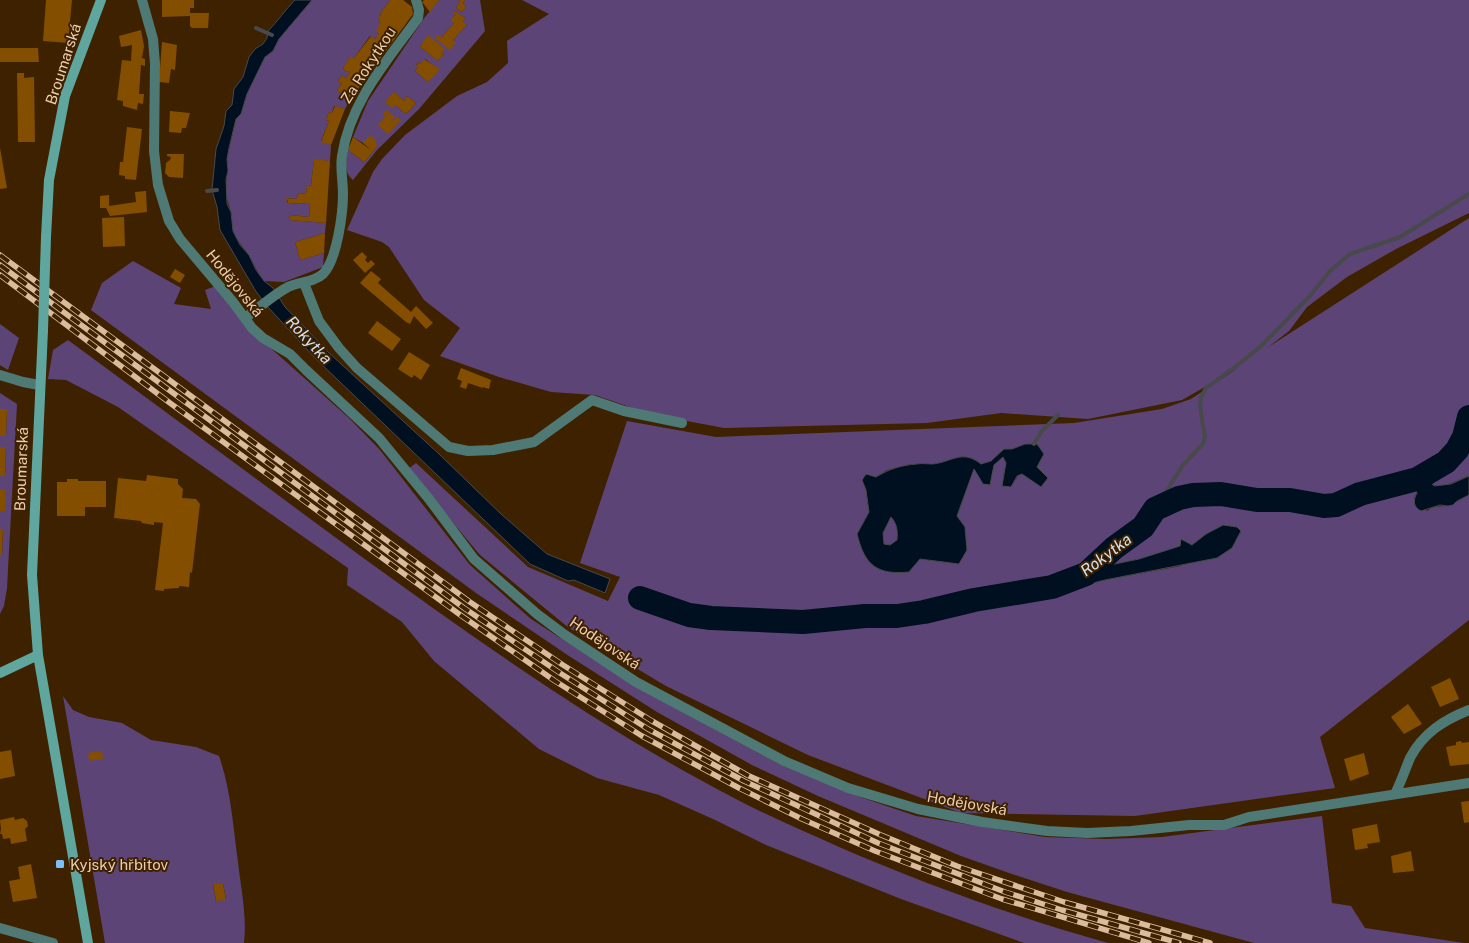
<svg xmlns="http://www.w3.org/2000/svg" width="1469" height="943" viewBox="0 0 1469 943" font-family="'Public Sans',sans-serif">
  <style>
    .green { fill: #5d4476; fill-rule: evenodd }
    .water { fill: #001020; stroke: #47494b; fill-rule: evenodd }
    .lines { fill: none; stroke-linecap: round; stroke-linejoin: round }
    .stream { stroke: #47494b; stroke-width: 4 }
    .river { stroke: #001020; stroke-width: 24 }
    .building { fill: #844e00 }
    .street { stroke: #4e7974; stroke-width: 10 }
    .secondary { stroke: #5fa69e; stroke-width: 10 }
    .rail-casing { stroke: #dabc9c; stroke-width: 5.5 }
    .rail { stroke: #3e2200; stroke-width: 4; stroke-dasharray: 11; stroke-linecap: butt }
    .secondary-bridge { stroke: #5fa69e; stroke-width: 10 }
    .poi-dot { fill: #7cbef9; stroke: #3e2200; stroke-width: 2 }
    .labels { text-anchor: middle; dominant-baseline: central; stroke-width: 4; stroke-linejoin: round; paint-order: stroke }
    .street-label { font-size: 15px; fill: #eccdae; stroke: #3e2200 }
    .poi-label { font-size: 15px; fill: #eccdae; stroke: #3e2200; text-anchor: start }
    .water-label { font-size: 16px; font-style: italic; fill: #d3e3f3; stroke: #3e2200 }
  </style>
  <rect width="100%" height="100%" fill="#3e2200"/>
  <path class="green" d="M312,0H390L380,14L381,16L378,20L381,23L379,33L375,39L370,36L354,58L351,57L343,68L345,71L350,72L346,78L342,75L338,81L342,84L337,90L350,100L345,109L334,106L332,113L329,112L326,120L329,121L321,141L331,145L330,161L314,160L311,186L307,185L306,194L299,193L296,199L286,198L288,203L310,204L309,217L290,215L289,220L326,223L325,233L295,242L300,260L324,253L323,267L284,282L264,281C257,272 254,263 248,254C243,246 234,238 232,228C231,223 233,217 231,212C229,204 226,198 226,190C225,179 230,170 227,159L236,119L241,114L247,94L265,57L273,51L279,39Z
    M439,0H459L460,1L456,8L462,12L466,6L463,3L465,0H480L485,31L419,109L377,150L353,180C343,172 346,161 348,150L364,162L378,146L363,143L353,137L368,101L425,17ZM455,11L465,18L462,23L467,25L453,40L456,42L435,38H441L454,23ZM428,36L444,49L442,52L444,54L438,61L420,47ZM425,59L436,67L428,82L415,71L418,67L416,65L418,62L421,64ZM394,92L404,101L407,96L416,103L406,114L395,105Z
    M522,0H1469V213L1396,249L1347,277L1307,307L1289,331L1267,348L1469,218V476C1457,479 1444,490 1431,484L1432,470L1406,482L1415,488L1417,493L1414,498L1427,511C1434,505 1439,507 1447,506C1454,505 1462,498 1469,495V620L1320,737L1335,788L1135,816L961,813L808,755L666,686L569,628L480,555L408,469L416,463L528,567L608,601L620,577L580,563L627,421L716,437L1074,423L1162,409L1191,399L1238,368L1182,400L1088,419L1001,413L927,423L724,428L650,414L595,395L551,392L499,377L440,356L460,328L424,300L389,247L382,242L347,230L373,172L382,159L405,135L457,96L487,82L508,63L507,41L549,14ZM1025,444H1037V467L1031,479L1022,474L1018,476L1011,487L1003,477L1006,463L1003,457L994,465L974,468L957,516L965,527L959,564L919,559L857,534L869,512L866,490L863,480L876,477L887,470L911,464H933L944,462L981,464L991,461L1004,449H1012ZM1206,534L1181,566L1105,580L1065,590L1054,582L1085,569L1094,563L1105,566L1139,559L1180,546L1192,545Z
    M133,261L181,288L174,304L211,309L205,290L216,286L247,327L349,418L380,450L470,565L531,619L634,686L779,764L863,798L916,816L1045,837L1105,839L1162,837L1322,816L1332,903L1351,906L1365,928L1464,943H1254L1067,892L1012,874L961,856L818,796L752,765L657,712L569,656L476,593L91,310L102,283Z
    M0,324L19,338L8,370L0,365Z
    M68,340C166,412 264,485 362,557C482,644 603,730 734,798C768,816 804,831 839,847C927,885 1016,917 1108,943H1024L901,899L766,845L713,819L659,795L597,778L539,749L434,661L402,622L347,585L348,568L118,407L66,380L48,379L53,350Z
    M0,393L17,404L7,588L4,606L0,614V556H2L3,530L0,529V511L5,489H0V476H5L6,447H0V436L6,435L7,410L0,409Z
    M891,516C897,524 898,530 897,540L890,545L884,544L883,533Z
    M63,696L73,710L89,717L122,723L151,740L196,747L219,756C231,790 233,826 238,862C241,889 247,916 244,943H105ZM223,883L226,899L216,901L213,885Z"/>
  <path class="water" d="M295,0H312L279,39L273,51L265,57L247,94L241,114L236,119L229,148L227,159L228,171L226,179L227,204L231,212L233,231L240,245L249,255L256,270L264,281L273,288L285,307L328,352L439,454L501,514L547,554L610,579L605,593L574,580L568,581L530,564L315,358L267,306L255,290L220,230L217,207L212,190L216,149L224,126L226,111L232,105L234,89L243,77L249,57L255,49L263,44L267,38L268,31C278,21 285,10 295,0Z
    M1025,444H1037L1044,454L1037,467L1048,478L1041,487L1022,474L1017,476L1011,487L1002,486L1006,463L1003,457L994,465L990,485L983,484L974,469L957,516L965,527L967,550L959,564L920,559L909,572C877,575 865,566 857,534L869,512L866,490L862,480L866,474L876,477C889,469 902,465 917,464C922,463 927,464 933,464C952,462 962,449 981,464L991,461L1004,449H1012ZM891,517C897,524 898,531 897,540L890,545L884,544L883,533Z
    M1433,470L1430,481L1434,486L1451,484L1469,476V495L1457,501L1453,505L1448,506L1440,505L1421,511C1413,507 1413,500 1417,493L1415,488L1405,482L1416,478Z
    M1223,525L1237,527L1241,531L1232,548L1217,558L1105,580L1065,590L1054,582L1085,569L1094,563L1105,566L1139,559L1180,546L1181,539L1192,545L1206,534Z"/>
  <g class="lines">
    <path class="stream" d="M256,28L272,35
      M207,191L217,190
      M1034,444L1041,432L1058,415
      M1155,509L1183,465L1203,444L1205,437L1200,407L1201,397L1206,388L1239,364L1260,347L1309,297L1330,271L1350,254L1400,237L1469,194"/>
    <path class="river" d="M640,598L689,615L711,618L803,622L865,616H897L924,612L974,600L1052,587L1086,574L1114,548L1143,527L1155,509L1179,498L1193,495L1221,494L1257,500H1290L1324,506L1336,505L1360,494L1417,479L1446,462L1457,450L1464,437L1469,417"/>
  </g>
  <path class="building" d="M46,0H72L68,43L43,41Z
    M162,0H194V8H190V13H209L208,28H192L190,26V16L162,17Z
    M390,0H403L412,7L413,14L350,100L337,90L342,84L338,81L342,75L346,78L350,72L345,71L343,68L351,56L354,58L371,36L375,39L379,33L376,30L381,23L378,20L381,15L380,14Z
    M424,0H439L430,12L422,2Z
    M459,0H465L463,3L466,6L462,12L456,8L460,1Z
    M455,11L465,18L463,22L467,25L453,40L456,42L450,50L435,38L438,35L441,38L454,23L451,20L455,15L453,13Z
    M141,30L144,46L142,58L145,59V66L141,65L139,94H144L143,104L138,103L137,110L123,106V101L117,100L122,60L131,61L132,45L121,47L119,36Z
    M428,35L445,49L442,52L444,54L438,61L420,47Z
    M162,42L177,45L175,70L171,69L169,83L159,82Z
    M0,48H38L39,62H0Z
    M424,59L440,69L428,82L415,71L418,67L416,66L418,62L421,64Z
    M17,73H24V78L34,77L35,142H18Z
    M394,92L404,101L407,96L416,103L406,114L395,105L392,108L385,102Z
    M335,106L345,109L331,145L321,142L329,121L326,120L329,112L332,113Z
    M386,110L395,117L392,120L393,121L397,117L401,120L388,134L378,125L385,117L383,114Z
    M170,111L190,113L186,128H182L181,133L169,132Z
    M127,127L142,129L136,180L125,179V176L119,175L120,162H123Z
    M370,135L377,141L375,143L378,146L364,162L348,150L353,137L371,150L363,143Z
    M0,148L7,188L0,189Z
    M167,154H184L183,178L169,177L165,173L166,163L170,160L171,157L167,156Z
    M314,159L330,161L326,223L289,220L290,215L309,217L310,204L288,203V201L286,200V198L296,199L299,193L306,194L307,185L311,186Z
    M146,191L147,212L110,216L106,208H100V196L109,195V206L136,202L135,192Z
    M124,217L125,246L103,247L102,218Z
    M325,233L324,253L300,260L295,242Z
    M362,252L367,257L365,260L368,263L371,260L375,264L365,273L353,260Z
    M175,269L185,275L180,283L170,277Z
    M371,271L381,279L378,283L411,312L416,306L433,323L426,329L414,316L410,324L406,322L360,283Z
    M377,321L401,339L392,351L368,333Z
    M409,352L430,365L421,380L414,375L412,378L398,369Z
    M461,368L491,380L489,389L483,387V388L468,383L466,389L460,387L462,381L457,379Z
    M0,409H7L6,436H0Z
    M0,447H6L5,476H0Z
    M147,475L178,479V484L183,489L182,498L196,499L200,504L192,573L190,572L189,587L179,586V588L164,589V591L155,590L163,523L154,522V525L142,523L141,521L114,518L118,478L146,481Z
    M67,479H78V481H106V507H85V516H57V482H67Z
    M0,489H5V511H0Z
    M0,529H3L2,556H0Z
    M1450,678L1459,699L1440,707L1431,687Z
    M1408,704L1422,724L1404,734L1391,717Z
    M1461,741L1462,743L1469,742V764L1450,766L1446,747L1456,745V742Z
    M11,750L15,776L0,779V752Z
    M102,751L103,759L89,761L88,753Z
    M1364,753L1369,774L1350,781L1344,759Z
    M1469,801V822L1464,823L1461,802Z
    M14,817L15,820L23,818L27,821L28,826L25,829L27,841L11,844L10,838L3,839L2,834H0L1,829L0,820Z
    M1377,824L1380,842L1367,844L1368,848L1355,850L1352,829Z
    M1411,851L1414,871L1393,873L1391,856Z
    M31,864L37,898L13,902L9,881L20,879L18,867Z
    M223,883L226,900L216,901L213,884Z"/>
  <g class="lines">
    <path class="street" d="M142,0L153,39L155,64L154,151L158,185L169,221L180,239L233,302L252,328L263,338L290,354L306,370L379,438L429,499L474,559L537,614L565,635L636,682L784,761L848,788L918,809L982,822L1047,831L1087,833L1131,831L1189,825H1224L1249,817L1469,783
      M304,283L319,321L339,348L357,368L449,447L468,451L493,450L534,442L592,400L624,411L682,423
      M245,318C259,308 273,295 288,287C300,281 313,283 323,274C337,260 343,213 343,194C343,181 340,168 342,156C350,102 387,61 418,18L419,10L416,0
      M0,375L23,382L39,385
      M1395,794C1401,782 1405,770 1410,758C1423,733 1444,720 1469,710
      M0,928L53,943"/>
    <path class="secondary" d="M46,237L49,180L65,96L101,0
      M43,330L32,575L38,655L88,943
      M0,673L38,655"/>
    <g class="rail-casing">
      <path id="rail" d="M0,255L470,602L563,665L652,721L747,775L881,835L957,866L1064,902L1210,943
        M0,265L464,608L560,673L648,729L744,781L878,843L1005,892L1062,910L1179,943
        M0,275L170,403L459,614L555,681L642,736L739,788L802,819L875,851L1002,899L1149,943"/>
    </g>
    <use href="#rail" class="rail"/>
    <path class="secondary-bridge" d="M43,330L46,237"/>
  </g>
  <rect class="poi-dot" x="55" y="859" width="10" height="10" rx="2.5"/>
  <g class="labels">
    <g class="street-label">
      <text transform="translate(63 64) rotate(-72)">Broumarská</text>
      <text transform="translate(368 65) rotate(-57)">Za Rokytkou</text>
      <text transform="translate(235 283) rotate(51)">Hodějovská</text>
      <text transform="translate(21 469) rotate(-88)">Broumarská</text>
      <text transform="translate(605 643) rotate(34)">Hodějovská</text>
      <text transform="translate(967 803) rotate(10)">Hodějovská</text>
    </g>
    <g class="poi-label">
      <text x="70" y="864">Kyjský hřbitov</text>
    </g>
    <g class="water-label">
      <text transform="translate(309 340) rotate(47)">Rokytka</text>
      <text transform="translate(1106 555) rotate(-37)">Rokytka</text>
    </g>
  </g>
</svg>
